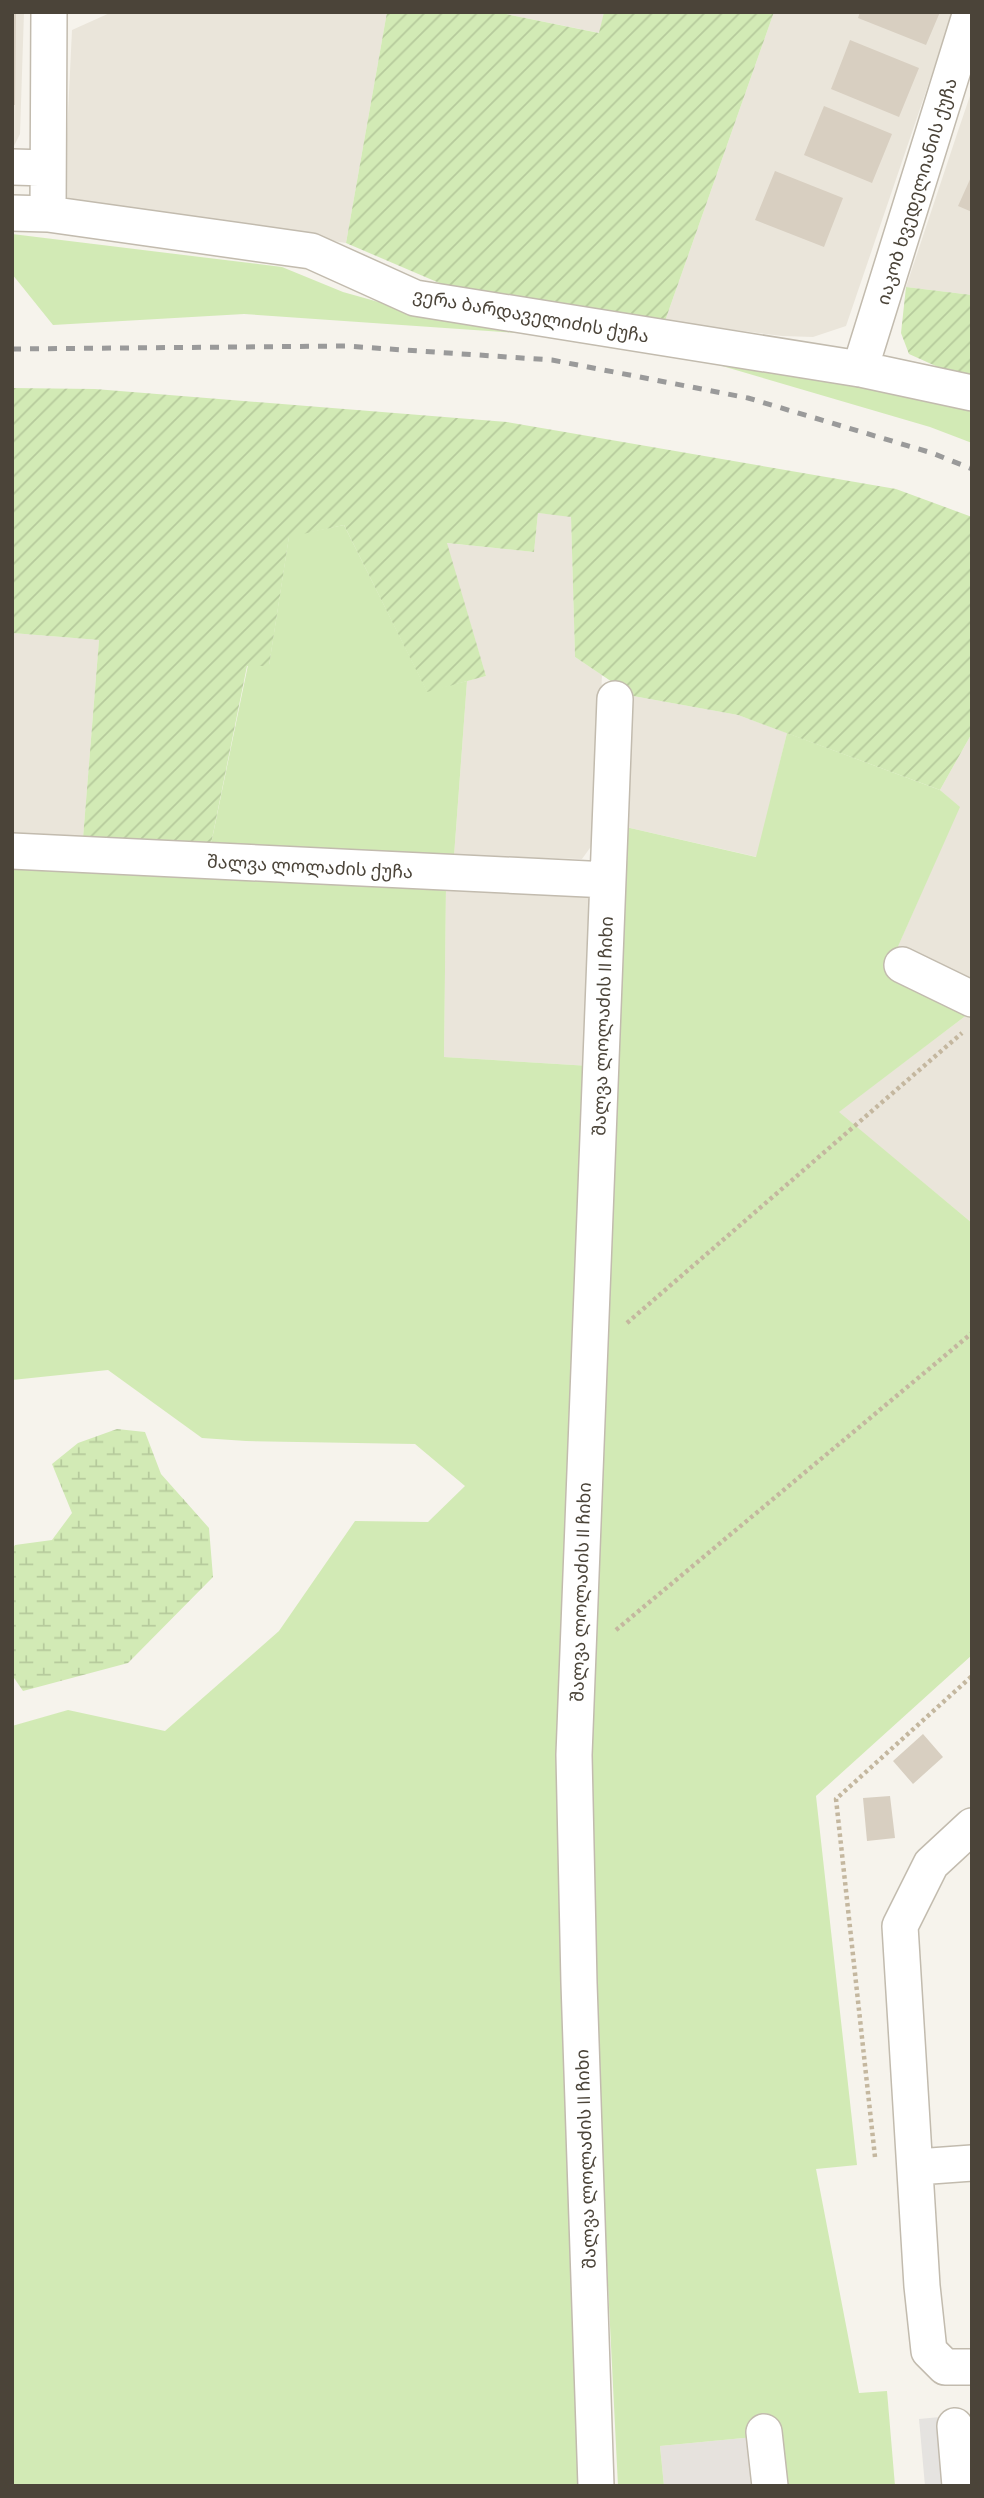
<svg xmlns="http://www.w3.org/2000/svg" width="984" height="2498" viewBox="0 0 984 2498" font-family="Ubuntu,'Noto Sans Georgian',sans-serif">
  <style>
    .residential { fill: #eae5da }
    .industrial { fill: #e6e2dd }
    .grass { fill: #d2eab5 }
    .wetland { fill: url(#wetland-marsh) }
    .garden { fill: url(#garden-furrows) }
    .parking { fill: #e5e3e0 }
    .building { fill: #d8cfc1 }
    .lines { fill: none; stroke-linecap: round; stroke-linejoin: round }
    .minor-casing { stroke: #c2bbae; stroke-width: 38 }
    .path { stroke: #c4b79f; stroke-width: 4.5; stroke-dasharray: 3.5 3.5; stroke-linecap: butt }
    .minor { stroke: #fff; stroke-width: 35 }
    .rail { stroke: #9a9a9a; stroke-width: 5; stroke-dasharray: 9 9; stroke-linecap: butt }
    .labels { text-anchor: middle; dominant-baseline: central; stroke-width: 7; stroke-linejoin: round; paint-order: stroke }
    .street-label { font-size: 18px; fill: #4b4439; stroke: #fff }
  </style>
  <defs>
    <pattern id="wetland-marsh" width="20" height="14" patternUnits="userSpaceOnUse" patternTransform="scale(1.75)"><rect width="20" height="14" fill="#d2eab5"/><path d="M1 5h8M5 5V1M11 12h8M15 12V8" fill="none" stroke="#b6ca9c"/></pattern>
    <pattern id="garden-furrows" width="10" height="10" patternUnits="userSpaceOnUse" patternTransform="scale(1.75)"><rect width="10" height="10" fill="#d2eab5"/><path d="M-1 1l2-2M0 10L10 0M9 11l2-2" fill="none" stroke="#b6ca9c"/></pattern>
  </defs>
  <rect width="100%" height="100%" fill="#f6f3ec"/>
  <path class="residential" d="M12,12H24L20,134L12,150Z
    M112,12H387L346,243L64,198L72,30Z
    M496,12H604L600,33Z
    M774,12H953L846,326L813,337L782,336L665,321Z
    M972,90V295L906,287L958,131Z
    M538,513L571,516L575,657L602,675L595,841L582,859L454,856L467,681L486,676L446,543L534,552Z
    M12,633L99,640L83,838L12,834Z
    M633,696L738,715L787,733L757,857L617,825Z
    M972,733V1008L888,969L959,807L940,790Z
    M446,885L592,892L590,1066L444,1057Z
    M972,1011V1223L838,1112Z"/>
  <path class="industrial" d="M754,2437L759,2486H664L660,2446Z"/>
  <path class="grass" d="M12,234L282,267L343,292L407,310L561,336L244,314L53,325L12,274Z
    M705,361L972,405V443L930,427Z
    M344,525L427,691L467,681L454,856L211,844L248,665H269L289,536Z
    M787,733L940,790L960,807L888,969L972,1011L839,1112L972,1223V1655L816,1796L857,2165L816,2169L859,2393L887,2391L895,2486H759L754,2437L660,2446L664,2486H618L582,1763L617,825L756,857Z
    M12,863L446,885L444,1057L590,1066L579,2486H12V1726L68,1710L165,1731L279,1631L355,1521L428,1522L465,1486L415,1444L246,1441L202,1438L108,1370L12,1380Z"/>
  <path class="wetland" d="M117,1429L145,1432L161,1474L209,1528L213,1577L128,1663L23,1691L12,1675V1550L15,1545L52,1540L72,1513L52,1464L78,1443Z"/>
  <path class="garden" d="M387,12H496L599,33L604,12H774L665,321L444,285L346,243Z
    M906,287L972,295V378L958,376L909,354L901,333Z
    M12,388L95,389L507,422L896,489L972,517V733L940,790L738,715L633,696L575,657L571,517L538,513L534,552L447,543L486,676L427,692L344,525L289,537L269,666H247L211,844L83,838L99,640L12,633Z"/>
  <path class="parking" d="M972,2414V2486H925L919,2419Z"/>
  <path class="building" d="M12,12H16L15,105H12Z
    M860,12H940L926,45L858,18Z
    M850,40L919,68L899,117L831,89Z
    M824,106L892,134L872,183L804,155Z
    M775,171L843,198L824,247L755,220Z
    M972,175V212L958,206Z
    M923,1734L943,1757L913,1784L893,1761Z
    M890,1796L895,1838L867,1841L863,1798Z"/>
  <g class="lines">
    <g class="minor-casing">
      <path id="minor" d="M12,167L48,168
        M12,213L48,214L311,251L415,298L860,369L972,393
        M48,214L49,12
        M860,369L971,12
        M12,851L608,880
        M902,965L972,999
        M972,1826L931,1864L900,1926L922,2286L929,2351L945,2367H972
        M917,2167L972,2163
        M955,2426L960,2486
        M764,2432L770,2486
        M596,2486L579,1983L574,1755L615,699"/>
    </g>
    <path class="path" d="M627,1323L962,1033
      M616,1630L972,1333
      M875,2157L836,1799L972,1676"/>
    <use href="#minor" class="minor"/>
    <path class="rail" d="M12,349L345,346L552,360L748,398L932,453L972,469"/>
  </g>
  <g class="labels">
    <g class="street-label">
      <text transform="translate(916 191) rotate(-73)">იაკობ ხვედელიანის ქუჩა</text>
      <text transform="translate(531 315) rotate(10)">ვერა ბარდაველიძის ქუჩა</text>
      <text transform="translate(310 866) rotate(3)">შალვა ლოლაძის ქუჩა</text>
      <text transform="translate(602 1026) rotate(-88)">შალვა ლოლაძის II ჩიხი</text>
      <text transform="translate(580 1592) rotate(-88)">შალვა ლოლაძის II ჩიხი</text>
      <text transform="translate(585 2159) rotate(-92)">შალვა ლოლაძის II ჩიხი</text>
    </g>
  </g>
  <rect width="984" height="2498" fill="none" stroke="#4b4439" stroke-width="28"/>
</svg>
